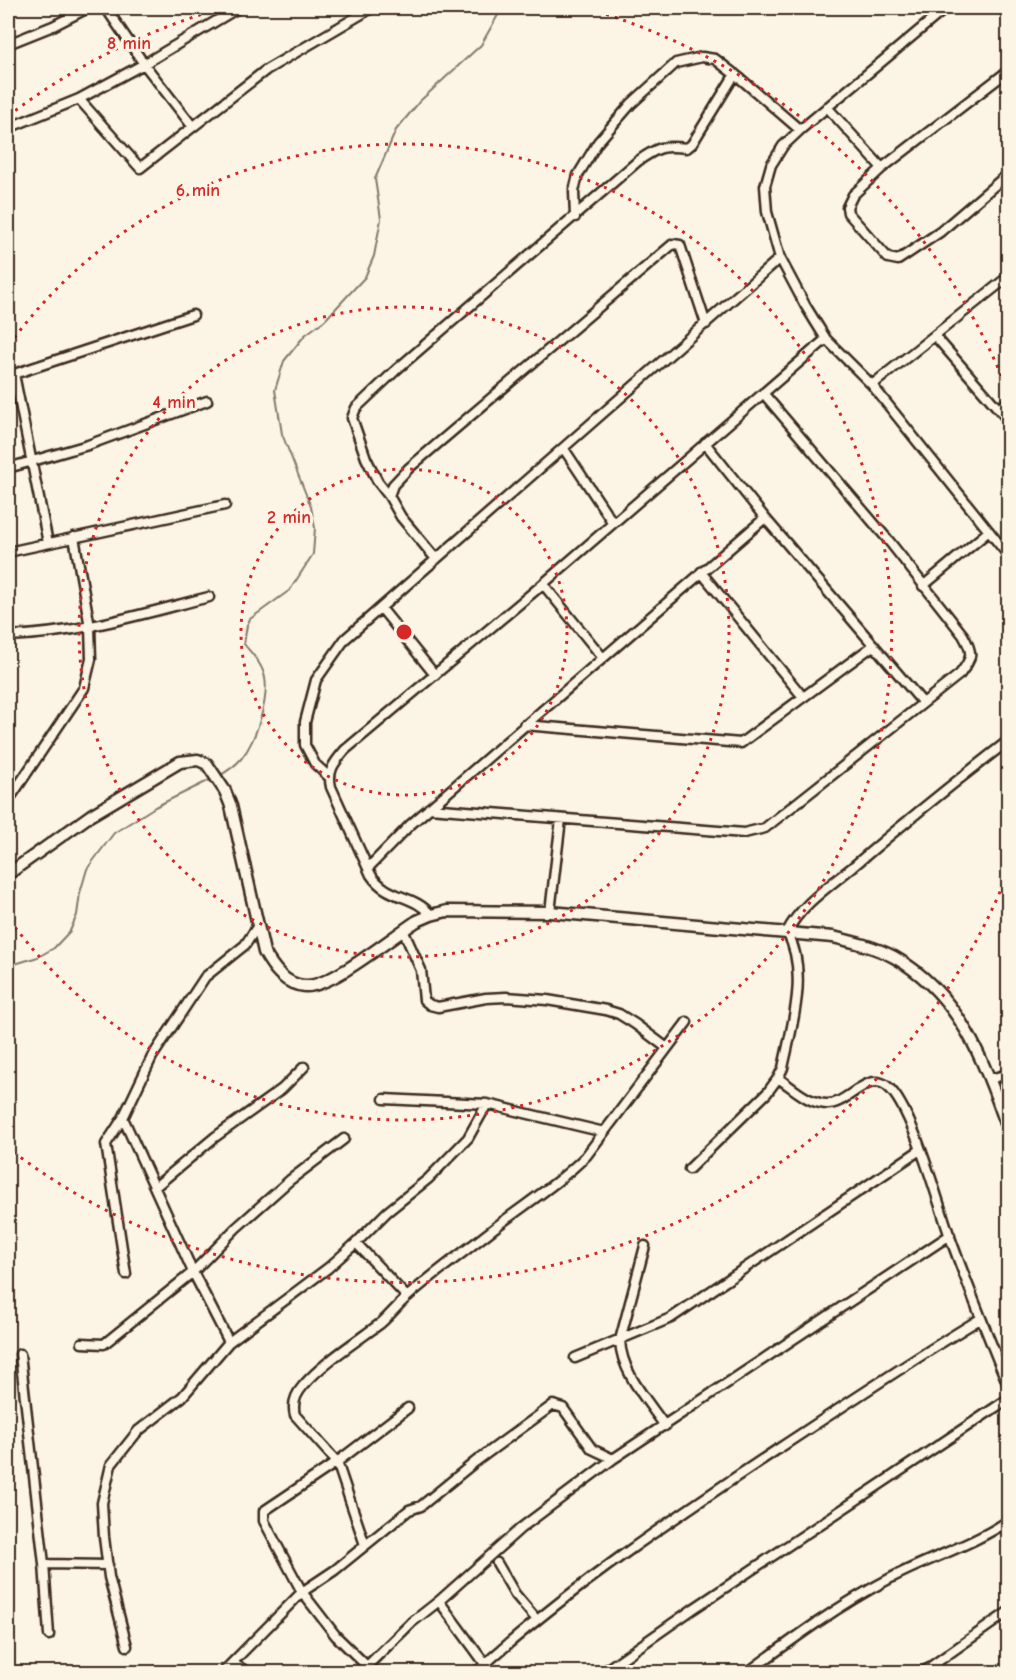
<svg xmlns="http://www.w3.org/2000/svg" width="1016" height="1680" viewBox="0 0 1016 1680" font-family="'Comic Neue',sans-serif">
  <style>
    .lines { fill: none; stroke-linecap: round; stroke-linejoin: round }
    .stream { stroke: #85796b; stroke-width: 2 }
    .minor-casing { stroke: #3b2a1e; stroke-width: 13 }
    .tertiary-casing { stroke: #3b2a1e; stroke-width: 15 }
    .minor { stroke: #fcf5e5; stroke-width: 8 }
    .tertiary { stroke: #fcf5e5; stroke-width: 10 }
    .ring { fill: none; stroke: #d62828; stroke-width: 3; stroke-dasharray: 3 6 }
    .centre { fill: #d62828; stroke: #fcf5e5; stroke-width: 3 }
    .ring-label { font-size: 18px; text-anchor: middle; font-weight: bold; fill: #d62828; stroke: #fcf5e5; stroke-width: 6; stroke-linejoin: round; paint-order: stroke }
  </style>
  <rect width="100%" height="100%" fill="#fcf5e5"/>
  <filter id="ink" filterUnits="userSpaceOnUse"><feTurbulence type="fractalNoise" baseFrequency=".0167" numOctaves="2"/><feDisplacementMap in="SourceGraphic" scale="12" xChannelSelector="R" yChannelSelector="G"/><feConvolveMatrix kernelMatrix="1 2 1 2 8 2 1 2 1" color-interpolation-filters="sRGB"/></filter>
  <g filter="url(#ink)">
    <g class="lines">
      <path class="stream" d="M219,776C226,772 236,765 241,759C256,741 272,693 263,671C259,660 251,653 244,644L247,625L250,619L290,590L313,554L315,528L311,507L282,434L275,390L284,361L305,335L325,320L365,277L374,256L381,219L375,179L396,130L420,101L481,45L502,8
        M8,966L38,957L54,948L70,931L77,915L80,893L87,869L114,833L155,807L214,778"/>
      <g class="minor-casing">
        <path id="minor" d="M106,8L144,64L193,127
          M946,8L800,130L783,146L771,165L765,186L767,212L780,258L805,305L826,339L872,385L1008,555
          M8,44L53,26L88,8
          M1008,71L882,168L853,195L847,207L848,213L888,258L898,260L940,232L1008,174
          M79,99L140,168L266,70L372,8
          M827,107L882,168
          M8,128L79,99L144,64L238,8
          M575,217L574,191L578,175L598,142L631,104L676,63L702,57L715,59L742,80L800,130
          M935,336L1008,420
          M14,374L48,543
          M8,376L193,315
          M872,385L1008,277
          M999,409L1008,401
          M705,443L765,518L923,703
          M564,449L613,523
          M8,468L88,445L207,401
          M389,496L378,482L366,458L352,418L356,408L396,370L638,161C658,147 663,145 687,148L692,144L735,74
          M8,552L225,505
          M436,559L401,517L389,496L393,485L409,468L673,244L680,245L706,324
          M701,572L803,697
          M543,584L603,658
          M923,586L989,531
          M381,608L435,675
          M8,636C77,634 142,614 209,597
          M524,725L741,743L874,645
          M328,776L315,764L305,745V722L316,680L345,639L780,258
          M8,801L84,688L91,659L90,627L74,537
          M429,808L744,833L765,828L960,674C972,658 974,654 963,635L889,541L763,393
          M368,868L410,825L765,518
          M550,912L561,819
          M431,915C414,894 388,900 371,875L331,787C327,770 335,762 345,750L543,584L826,339
          M257,927L245,945L205,977L152,1057L123,1118L193,1272L229,1342L328,1268L356,1243L387,1212L428,1179L468,1138L487,1104
          M403,930L421,970L424,1000L430,1005L438,1007L486,998L506,997L547,1000L606,1010L619,1014L635,1024L667,1048
          M778,1078C793,1088 808,1103 826,1104C847,1106 867,1070 887,1086C912,1106 938,1203 950,1237C968,1287 988,1336 1008,1385
          M990,1079L1008,1074
          M384,1099L487,1104L604,1132
          M123,1118L106,1144L126,1274
          M689,1169L767,1093L778,1078L783,1068C792,1025 809,972 787,932C801,904 831,885 855,865C905,822 956,781 1008,741
          M155,1187L215,1137L282,1089L304,1067
          M356,1243L407,1297
          M645,1246L620,1340C621,1372 647,1400 665,1426
          M82,1343L104,1344L193,1272L236,1228L290,1180L344,1139
          M20,1354L44,1564L49,1635
          M575,1358L671,1318L920,1150
          M365,1545L337,1462L295,1415C292,1404 295,1395 303,1386C322,1363 357,1341 381,1323C390,1315 398,1305 407,1297C435,1272 467,1250 497,1226C527,1203 559,1183 586,1156L687,1022
          M497,1563L515,1594L537,1620
          M44,1564L108,1565
          M439,1601L491,1672
          M127,1646L109,1577L104,1537L102,1503L111,1465L138,1431L182,1397L229,1342
          M233,1663L247,1672
          M366,1667L411,1623L439,1601L521,1528L613,1459L950,1235
          M223,1672L302,1592L335,1570L409,1510L421,1506L475,1462L553,1405L563,1408L592,1449L613,1459
          M373,1672L336,1636L302,1592L264,1521V1511L337,1462L408,1408
          M476,1672C569,1588 674,1518 778,1449C845,1405 912,1360 980,1319
          M603,1672L693,1609L1008,1399
          M748,1672C793,1639 839,1605 889,1579C928,1558 971,1546 1008,1521
          M923,1672L1008,1612"/>
      </g>
      <g class="tertiary-casing">
        <path id="tertiary" d="M8,874L91,815L180,762L198,760L207,764L225,791L231,806L264,952C273,968 285,985 305,986C331,988 393,936 417,921L431,915L447,911L550,912L833,937C854,942 875,947 894,957C959,993 986,1064 1008,1130"/>
      </g>
      <use href="#minor" class="minor"/>
      <use href="#tertiary" class="tertiary"/>
    </g>
  </g>
  <g class="ring">
    <circle cx="404" cy="632" r="163"/>
    <circle cx="404" cy="632" r="325"/>
    <path d="M9 345A488 488 0 1 1 9 919"/>
    <path d="M1007 875A650 650 0 0 1 8 1148M8 116A650 650 0 0 1 219 9M589 9A650 650 0 0 1 1007 389"/>
  </g>
  <circle cx="404" cy="632" r="9" class="centre"/>
  <g class="ring-label">
    <text x="129" y="49">8 min</text>
    <text x="198" y="196">6 min</text>
    <text x="174" y="408">4 min</text>
    <text x="289" y="523">2 min</text>
  </g>
  <rect width="1016" height="1680" fill="none" stroke="#fcf5e5" stroke-width="30"/>
  <rect x="15" y="15" width="986" height="1650" fill="none" stroke="#3b2a1e" stroke-width="2" filter="url(#ink)"/>
</svg>
